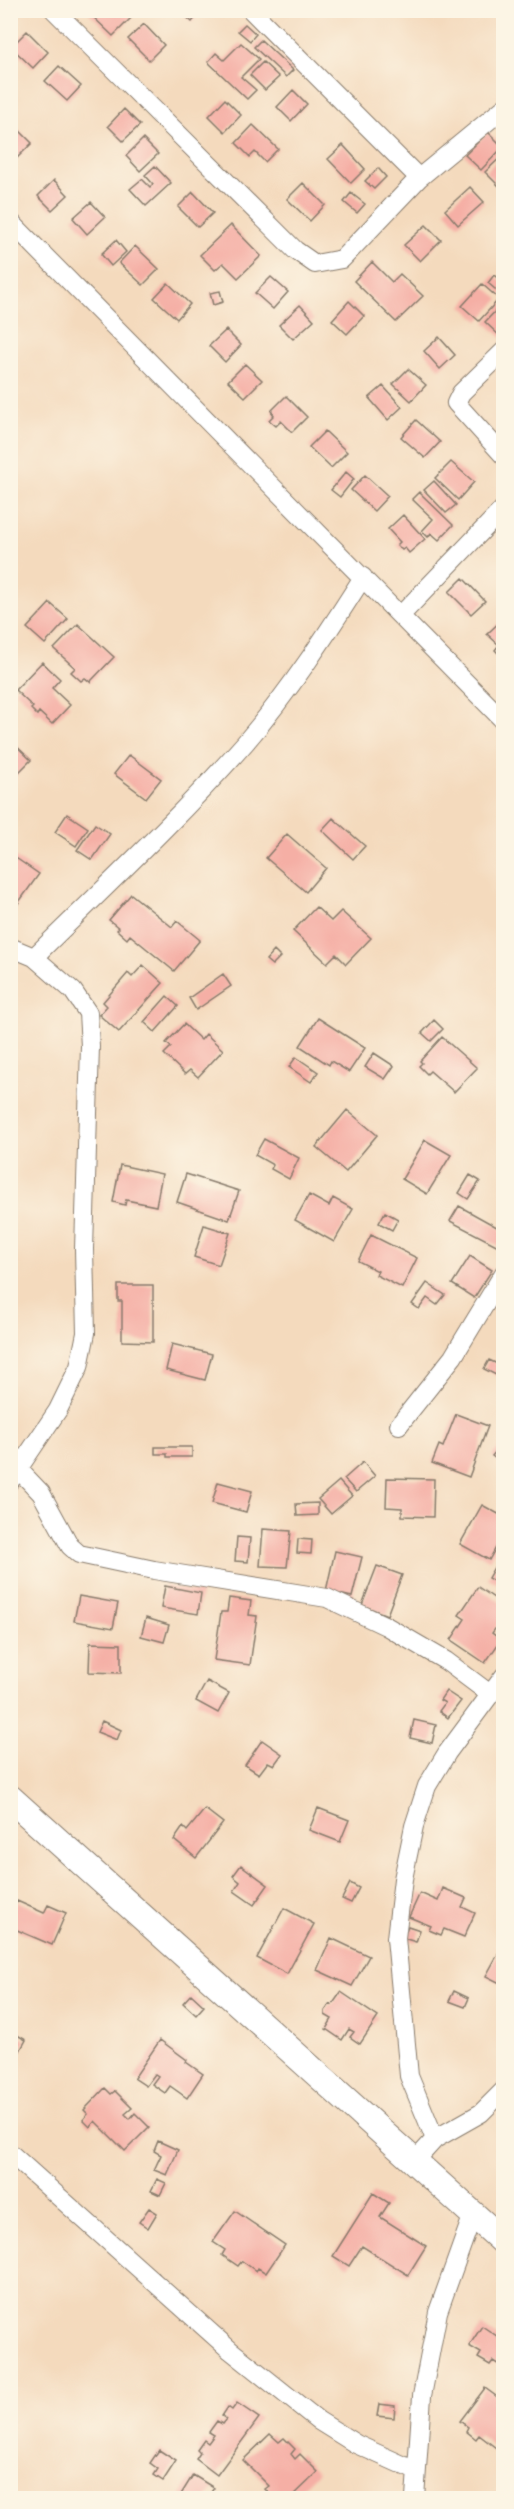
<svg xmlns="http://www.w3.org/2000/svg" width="514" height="2509" viewBox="0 0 514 2509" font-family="'Libre Bodoni',serif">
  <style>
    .building { fill: #f5afa5 }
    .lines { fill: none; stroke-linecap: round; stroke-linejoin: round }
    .street-casing { stroke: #887b6c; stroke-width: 20 }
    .secondary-casing { stroke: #887b6c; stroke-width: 28 }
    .street { stroke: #fff; stroke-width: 18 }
    .secondary { stroke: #fff; stroke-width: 26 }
  </style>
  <rect width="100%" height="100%" fill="#fcf5e5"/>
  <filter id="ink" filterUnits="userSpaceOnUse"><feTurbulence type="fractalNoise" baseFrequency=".0167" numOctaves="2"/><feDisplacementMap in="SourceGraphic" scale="12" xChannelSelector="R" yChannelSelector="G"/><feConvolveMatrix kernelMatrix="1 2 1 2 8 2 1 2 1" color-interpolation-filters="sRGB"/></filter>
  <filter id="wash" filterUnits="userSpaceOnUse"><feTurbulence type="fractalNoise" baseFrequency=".008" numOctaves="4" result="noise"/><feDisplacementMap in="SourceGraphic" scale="24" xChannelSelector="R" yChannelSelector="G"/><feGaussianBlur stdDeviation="1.35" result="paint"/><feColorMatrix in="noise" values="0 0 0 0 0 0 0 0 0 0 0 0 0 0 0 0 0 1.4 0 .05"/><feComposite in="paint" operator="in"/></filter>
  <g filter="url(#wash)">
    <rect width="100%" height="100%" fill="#f4dabd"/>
    <g id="blocks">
      <path class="building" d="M91,10H131L135,14L113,36L89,13Z
        M179,10H202L192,22Z
        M144,24L164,45L149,60L128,39Z
        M245,24L256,34L250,41L238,31Z
        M27,31L48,52L33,68L11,47Z
        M261,40L293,70L286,77L254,47Z
        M241,43L259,59L241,77L256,90L247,99L208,62L216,53L224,60Z
        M263,62L279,77L265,90L250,75Z
        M59,66L81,86L67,101L45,81Z
        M293,90L307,104L291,121L277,107Z
        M225,99L241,115L225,132L209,116Z
        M124,109L140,125L123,141L108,126Z
        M10,121L32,143L17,158L10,152Z
        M253,125L278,149L265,162L255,152L250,157L236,143Z
        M488,132L503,147L481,170L465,155Z
        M143,139L158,154L140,171L126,156Z
        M343,145L365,169L351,183L328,159Z
        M504,154V182L499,186L485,172Z
        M155,166L171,183L146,206L130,189L142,179L150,187L153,184L145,175Z
        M378,168L386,177L374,189L365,181Z
        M54,180L68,195L52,210L38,196Z
        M303,183L325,205L310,221L287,199Z
        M470,187L484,202L458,225L445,210Z
        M193,192L213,213L198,227L178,207Z
        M351,193L365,204L357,213L344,202Z
        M91,202L105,217L87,234L73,218Z
        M231,225L261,256L238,278L223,263L215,270L200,255Z
        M426,225L441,240L420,261L404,245Z
        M116,240L126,252L111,266L101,254Z
        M135,246L159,269L143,285L119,263Z
        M372,262L392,282L400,274L423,296L396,322L354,281Z
        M494,275L504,284L502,295L488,283Z
        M271,277L288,292L273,309L255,293Z
        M168,283L190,304L177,319L154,298Z
        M482,284L499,299L479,321L462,306Z
        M220,291L223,302L213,305L210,293Z
        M349,301L364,316L347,334L332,320Z
        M504,302V336L502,338L485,322Z
        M300,305L314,320L293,339L279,325Z
        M226,330L241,345L225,362L209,346Z
        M439,337L455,355L440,369L424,351Z
        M245,364L262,380L245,397L228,381Z
        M408,369L426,385L411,401L393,384Z
        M383,386L402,407L388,420L369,398Z
        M286,396L307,417L292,432L281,421L276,426L269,420L274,415L271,411Z
        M416,420L440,442L425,458L401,437Z
        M325,431L347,452L331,468L309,447Z
        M451,462L474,482L458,500L435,478Z
        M346,472L354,479L340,497L331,490Z
        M365,475L388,496L374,511L351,490Z
        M434,481L456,505L446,513L424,490Z
        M419,492L453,525L439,540L431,533L428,537L422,531L433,519L412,499Z
        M403,515L425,539L409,553L405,548L402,550L397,545L400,542L388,529Z
        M463,578L485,601L471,614L449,592Z
        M50,603L68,619L45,644L27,628Z
        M504,618V659L495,650L499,645L487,634Z
        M78,624L114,657L90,682L85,678L81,681L71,672L75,668L54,649Z
        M42,662L60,679L52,688L70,705L52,724L39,712L37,715L31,709L33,707L15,690Z
        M10,740L31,760L10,781Z
        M129,755L161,779L146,798L114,774Z
        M67,814L88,828L76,846L55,832Z
        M333,818L365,846L353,859L322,830Z
        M95,824L110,834L92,860L77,850Z
        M287,834L326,868L306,892L266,858Z
        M10,854L39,874L14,909L10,907Z
        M131,894L172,927L177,921L200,940L174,971L130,935L127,939L117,930L119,928L109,920Z
        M316,907L331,921L341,911L371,938L346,964L336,954L327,963L293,931Z
        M274,951L280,957L272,965L266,960Z
        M143,965L163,983L119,1032L99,1015L107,1006L103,1002L128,973L132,977Z
        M223,974L231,986L196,1010L189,998Z
        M167,996L178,1006L155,1032L144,1022Z
        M318,1018L365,1048L349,1072L331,1061L329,1065L300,1046Z
        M434,1020L443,1029L431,1041L422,1033Z
        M184,1024L201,1040L206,1034L223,1050L198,1077L190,1070L185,1074L164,1054L171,1047L166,1043Z
        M442,1037L477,1068L454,1092L430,1071L427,1074L419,1066L422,1063L420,1061Z
        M374,1053L394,1066L385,1079L365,1067Z
        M296,1057L318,1072L311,1082L289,1067Z
        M347,1110L377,1135L346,1172L316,1147Z
        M264,1139L299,1158L289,1179L271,1169L273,1165L255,1155Z
        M425,1140L451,1155L427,1194L402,1179Z
        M120,1165L162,1174L156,1206L126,1200L125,1205L113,1202Z
        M186,1174L239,1191L229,1220L177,1202Z
        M470,1175L480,1181L468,1199L459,1193Z
        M309,1195L329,1206L333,1198L353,1209L334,1242L295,1220Z
        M459,1206L504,1231V1249L450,1221Z
        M385,1212L398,1219L392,1230L379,1223Z
        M204,1225L230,1233L219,1265L194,1257Z
        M371,1235L417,1258L402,1288L376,1275L378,1271L358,1261Z
        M470,1256L492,1270L474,1298L452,1284Z
        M427,1283L445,1295L437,1305L427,1298L419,1309L412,1304Z
        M118,1285H153V1342L122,1341V1301H118Z
        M172,1344L212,1354L205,1380L166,1370Z
        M489,1360L504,1367V1379L484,1369Z
        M456,1414L488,1426L469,1477L432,1463L439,1445L443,1447Z
        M504,1442V1465L492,1456Z
        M155,1447H192V1457H167V1454H155Z
        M363,1462L375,1476L356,1492L344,1479Z
        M387,1478L434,1479L433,1517L402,1516V1508L386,1507Z
        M339,1481L352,1496L331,1514L318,1499Z
        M218,1482L252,1491L246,1512L212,1503Z
        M318,1503V1515L297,1516L296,1504Z
        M482,1505L504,1517V1533L489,1560L460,1544Z
        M263,1529L291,1531L287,1567L260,1566Z
        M237,1537L250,1538L248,1562L235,1561Z
        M298,1539L312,1540L311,1554L297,1553Z
        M335,1551L362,1557L352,1597L326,1591Z
        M496,1564L504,1568V1587L488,1578Z
        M377,1566L402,1575L387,1615L362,1605Z
        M165,1586L201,1593L198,1614L161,1608Z
        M478,1587L504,1605V1617L492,1633L501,1640L485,1663L451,1640L465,1619L459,1615Z
        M79,1596L118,1603L113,1628L74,1621Z
        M229,1598L251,1601L249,1615L257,1616L250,1665L214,1660L221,1612H227Z
        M146,1618L169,1625L164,1642L141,1636Z
        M90,1643L121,1644V1673L89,1672Z
        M207,1681L229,1693L218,1713L196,1701Z
        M446,1691L461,1701L448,1718L439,1711L445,1703L440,1700Z
        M414,1720L436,1725L432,1743L410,1738Z
        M102,1721L121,1730L117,1740L97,1732Z
        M262,1740L282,1754L274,1765L268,1762L259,1774L245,1765Z
        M318,1808L349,1820L340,1842L309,1830Z
        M205,1809L223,1823L196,1858L174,1840L183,1827L187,1831Z
        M241,1865L268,1885L254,1905L234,1891L240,1882L233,1876Z
        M350,1883L359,1888L351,1903L342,1899Z
        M443,1888L466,1898L462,1907L475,1913L464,1937L444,1929L441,1935L429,1930L431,1926L409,1917L420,1893L438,1901Z
        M17,1901L44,1913L48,1905L66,1913L52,1945L10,1927V1915Z
        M284,1908L314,1924L287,1974L257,1958Z
        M408,1926L420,1930L416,1942L403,1938Z
        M331,1938L369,1956L352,1986L317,1970Z
        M504,1943V1985L486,1976Z
        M454,1991L469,1998L465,2007L449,2001Z
        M341,1992L378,2017L360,2044L350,2037L354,2032L349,2029L342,2040L326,2029L332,2019L325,2015V2011L330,2004L332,2005Z
        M191,1994L204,2006L196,2015L183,2003Z
        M10,2031L26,2040L16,2058L10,2055Z
        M160,2040L187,2060L186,2062L203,2074L187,2098L170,2086L165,2093L152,2084L158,2076L155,2074L146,2086L134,2078Z
        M105,2088L111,2094L115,2091L132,2108L125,2114L130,2119L135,2113L149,2127L125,2151L95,2121L90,2127L83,2120L88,2114L84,2110Z
        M158,2141L178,2150L167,2175L154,2170L161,2155L154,2151Z
        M157,2179L166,2183L160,2195L151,2191Z
        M373,2193L389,2203L380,2217L426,2246L408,2275L362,2246L349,2266L333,2256Z
        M149,2208L157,2213L148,2228L139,2222Z
        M235,2211L285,2245L266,2273L258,2268L256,2271L242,2261L238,2266L222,2255L225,2250L213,2242Z
        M482,2326L504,2341V2368L493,2361L490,2365L478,2358L481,2353L469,2346Z
        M485,2388L504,2402L497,2414L504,2418V2454L479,2435L476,2439L466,2431L468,2427L460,2421Z
        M237,2403L259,2418L217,2475L196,2459L200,2453L197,2450L204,2440L208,2443L214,2435L209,2432L217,2421L222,2424L226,2419L222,2416L228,2407L232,2410Z
        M379,2404L395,2406L394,2418L377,2416Z
        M270,2434L279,2442L284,2438L295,2449L291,2454L295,2459L300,2454L318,2472L291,2498H282L277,2494L273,2498L265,2489L269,2486L243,2460Z
        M159,2450L176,2461L163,2481L154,2475L158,2469L150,2463Z
        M193,2475L214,2488L207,2498H184L180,2496Z"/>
    </g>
  </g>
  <g filter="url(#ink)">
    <use href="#blocks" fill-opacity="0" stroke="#887b6c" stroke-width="1.5"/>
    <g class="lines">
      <g class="street-casing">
        <path id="street" d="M54,10L295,250L315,264L342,259L419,178L504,108
          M251,10L419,178
          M10,221L504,721
          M504,351L461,393L456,403L504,456
          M401,615L504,508
          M10,947L34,957L73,991L88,1013L90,1046L84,1249L86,1333L79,1367L58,1410L10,1481
          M34,957C105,887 179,818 245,743C289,692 327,634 363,577
          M399,1425L453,1357L504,1273
          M19,1470L41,1493L70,1546L79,1554L154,1570L327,1598L386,1626L446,1661L490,1694
          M435,2139L409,2076L396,1938L403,1879L414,1826L427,1786L447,1753L504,1676
          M10,2153L230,2350L319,2421L356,2444L416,2471
          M415,2161L435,2139L481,2113L504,2090
          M415,2498L422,2396L438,2312L473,2214"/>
      </g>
      <g class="secondary-casing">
        <path id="secondary" d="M10,1798L504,2242"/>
      </g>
      <use href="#street" class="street"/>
      <use href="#secondary" class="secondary"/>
    </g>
  </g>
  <rect width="514" height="2509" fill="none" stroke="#fcf5e5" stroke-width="36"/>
</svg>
